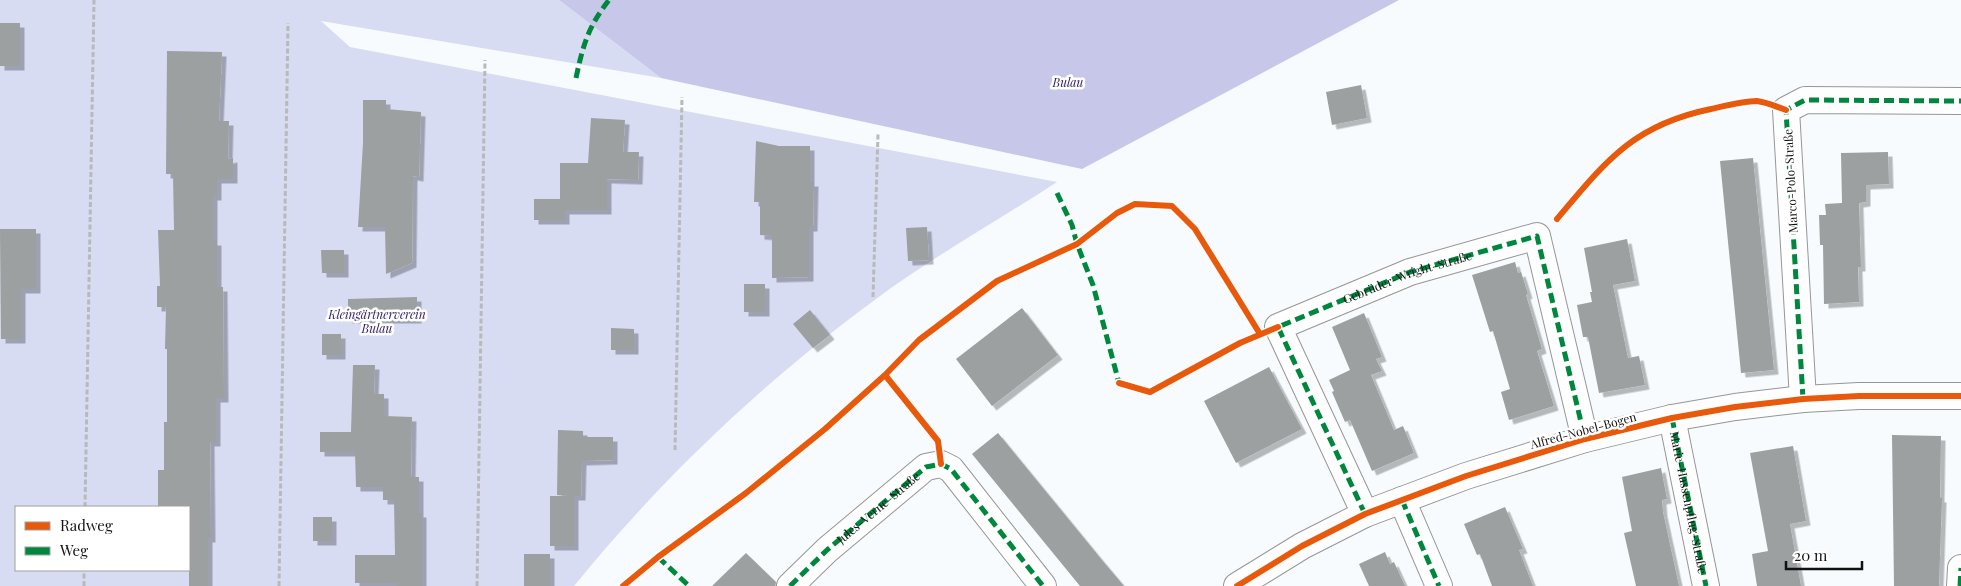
<svg xmlns="http://www.w3.org/2000/svg" width="1961" height="586" viewBox="0 0 1961 586" font-family="'Playfair Display',serif">
  <style>
    .green { fill: #d8dcf2; fill-rule: evenodd }
    .forest { fill: #c7c8e9 }
    .building { fill: #9ca0a0; filter: url(#shadow) }
    .lines { fill: none; stroke-linecap: round; stroke-linejoin: round }
    .street-casing { stroke: #959697; stroke-width: 28 }
    .path { stroke: #b8b9b9; stroke-width: 3; stroke-dasharray: 5 2.5; stroke-linecap: butt }
    .street { stroke: #fefeff; stroke-width: 26 }
    .quiet { stroke: #00873e; stroke-width: 5; stroke-dasharray: 10 5; stroke-linecap: butt }
    .cycleway-casing { stroke: #fff; stroke-width: 9 }
    .cycleway { stroke: #e8590c; stroke-width: 6 }
    .labels { text-anchor: middle; dominant-baseline: central; stroke-width: 5; stroke-linejoin: round; paint-order: stroke }
    .park-label { font-size: 12px; font-style: italic; fill: #322267; stroke: #fff }
    .street-label { font-size: 12px; fill: #111; stroke: #fff }
  </style>
  <defs>
    <filter id="shadow"><feDropShadow dx="4.5" dy="4.5" stdDeviation="0" flood-color="#0004"/></filter>
  </defs>
  <rect width="100%" height="100%" fill="#f7fbfd"/>
  <path class="green" d="M0,0H559L661,78L321,21L350,47L1057,182C1002,218 945,250 891,288C773,373 665,474 574,586H0ZM16,507H189V570H16Z"/>
  <path class="forest" d="M559,0H1399L1082,169L661,78Z"/>
  <path class="building" d="M0,23H20V66H0Z
    M167,51L222,52L219,121H229L228,159L233,158V179H217V196H213V241H217V287H223L224,398H216V442H210L211,538H208V586H189V507H158V470H164V422H167V349H165L166,307H157V286H160L158,230H174L173,174H166Z
    M1361,85L1367,118L1332,125L1326,92Z
    M363,100H386V109L421,112L419,177L413,176L412,263L386,274L385,227H358L363,143Z
    M591,118L625,120L623,152H639L638,180L607,179V210H565V220H534V199H560V163H588Z
    M756,141L779,146H810V182H814L813,227H809V277L772,278V236L760,235V202H754Z
    M1888,152L1889,184L1866,185V202L1859,203L1861,267H1858L1859,302L1824,304L1823,245H1820L1819,215H1826L1825,204L1842,203L1841,153Z
    M1753,158L1774,370L1741,373L1720,161Z
    M927,227L929,260L908,261L906,228Z
    M0,229H36V289H21V339H1Z
    M1627,239L1635,281L1613,285L1628,358L1639,356L1645,385L1599,393L1588,337H1583L1577,305L1592,302L1590,292H1592L1584,248Z
    M321,250H344V273H322Z
    M1515,262L1518,273L1521,272L1528,294L1526,295L1542,349L1537,351L1554,406L1509,420L1501,392L1510,389L1493,331L1490,332L1472,275Z
    M744,284H765V312H744Z
    M417,297V319H348V299Z
    M1022,308L1058,355L992,406L956,359Z
    M810,310L830,335L813,348L793,324Z
    M1364,313L1382,357L1376,359L1382,371L1371,375L1394,430L1403,426L1414,453L1372,471L1350,420L1345,422L1332,392L1334,391L1329,380L1350,370L1332,327Z
    M611,328L634,329V350H611Z
    M322,334H341V355H322Z
    M353,365H375L374,394H384V416L412,417L411,477H419V513H422V586H397V583H355V555H395L394,500H383V487H356L355,452H320V432H351Z
    M1269,367L1302,429L1236,463L1204,401Z
    M558,430L583,431V437H613V460L582,461L581,496H574V546H550V496H569L557,495Z
    M998,433L1102,560L1124,586H1080L972,454Z
    M1892,435L1941,436L1940,498H1942L1939,586H1894Z
    M1793,446L1806,521L1790,524L1801,586H1757L1752,554L1768,551L1750,453Z
    M1661,468L1667,499L1662,500L1663,512L1679,586H1636L1624,533L1632,531L1622,477Z
    M1505,507L1523,549L1519,550L1533,586H1492L1480,554L1477,555L1464,524Z
    M313,517H332V541H313Z
    M1385,552L1390,564L1394,562L1405,586H1369L1359,564Z
    M746,553L776,582L775,586H712Z
    M524,554H550V586H524Z"/>
  <g class="lines">
    <g class="street-casing">
      <g id="street">
        <path d="M1803,399L1786,110L1805,100L1961,101"/>
        <path d="M1672,418L1706,586"/>
        <path d="M1402,500L1439,586"/>
        <path d="M1365,514L1278,327L1410,272L1537,236L1585,439"/>
        <path id="s1" d="M790,586L827,550L926,467L941,464L951,469L1043,586"/>
        <path d="M1237,586L1302,546L1365,514L1466,476L1585,439L1672,418L1735,407L1803,399L1859,396H1961"/>
        <path d="M1960,586L1961,568"/>
      </g>
    </g>
    <path class="path" d="M873,297L878,134
      M675,450L682,97
      M85,507L94,0
      M84,586V570
      M279,586L288,23
      M477,586L485,60"/>
    <use href="#street" class="street"/>
    <g class="quiet">
      <path d="M576,78C583,45 588,27 609,0"/>
      <path d="M1057,193L1072,225L1077,244L1093,285L1119,383L1123,384"/>
      <path d="M1803,399L1786,110L1805,100L1961,101"/>
      <path id="s2" d="M1672,418L1706,586"/>
      <path d="M1402,500L1439,586"/>
      <path id="s3" d="M1365,514L1278,327L1410,272L1537,236L1585,439"/>
      <path d="M658,557L689,586"/>
      <path d="M790,586L827,550L926,467L941,464L951,469L1043,586"/>
      <path d="M1960,586L1961,568"/>
    </g>
    <g class="cycleway-casing">
      <path id="cycleway" d="M1557,219C1606,161 1633,125 1711,109C1724,106 1744,101 1757,101C1766,102 1777,107 1786,110
        M885,375L938,441L941,464
        M1119,383L1150,392L1240,343L1278,327
        M623,586L658,557L746,493L825,429L885,375L919,340L997,281L1077,244L1117,213L1135,204L1172,206L1195,229L1260,334
        M1237,586L1302,546L1365,514L1466,476L1585,439L1672,418L1735,407L1803,399L1859,396H1961"/>
    </g>
    <use href="#cycleway" class="cycleway"/>
  </g>
  <g class="labels">
    <g class="park-label">
      <text x="1068" y="82">Bulau</text>
      <text x="377" y="314">Kleingärtnerverein<tspan x="377" dy="14">Bulau</tspan></text>
    </g>
    <g class="street-label">
      <text transform="translate(1790 181) rotate(-93)">Marco-Polo-Straße</text>
      <text stroke="none"><textPath href="#s3" startOffset="345">Gebrüder-Wright-Straße</textPath></text>
      <text transform="translate(1583 430) rotate(-15)">Alfred-Nobel-Bogen</text>
      <text stroke="none"><textPath href="#s2" startOffset="86">Marie-Hassenpflug-Straße</textPath></text>
      <text stroke="none"><textPath href="#s1" startOffset="118">Jules-Verne-Straße</textPath></text>
    </g>
  </g>
  <rect x="15" y="506" width="175" height="65" fill="#ffffff" stroke="#a0a0a0"/>
  <rect x="25" y="522" width="25" height="8" fill="#e8590c" stroke="#a0a0a0"/>
  <text x="60" y="531" font-size="15" fill="#111111">Radweg</text>
  <rect x="25" y="547" width="25" height="8" fill="#00873e" stroke="#a0a0a0"/>
  <text x="60" y="556" font-size="15" fill="#111111">Weg</text>
  <path d="M1786 561v8h76v-8" fill="none" stroke="#111111" stroke-width="2.5"/>
  <text x="1794" y="561" font-size="15" fill="#111111" stroke="#ffffff" stroke-width="4" paint-order="stroke">20 m</text>
</svg>
